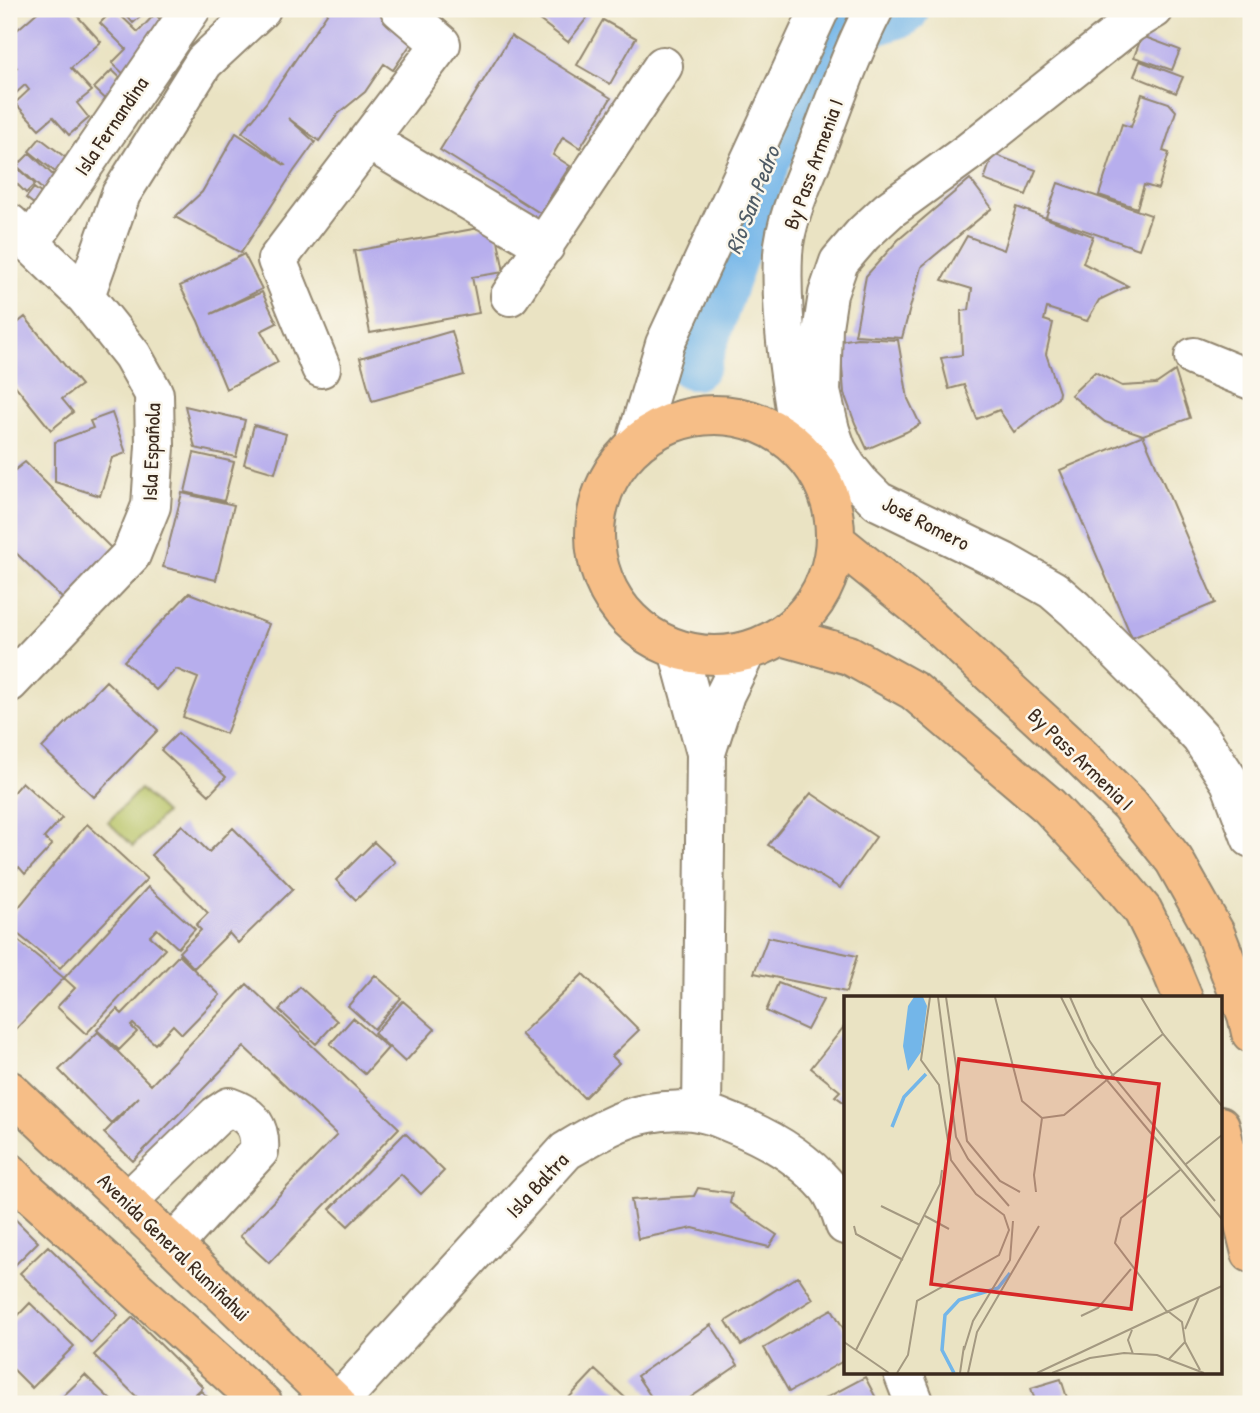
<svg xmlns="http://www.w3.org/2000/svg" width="1260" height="1413" viewBox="0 0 1260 1413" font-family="'Patrick Hand',sans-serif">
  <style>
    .green { fill: #b6c264; stroke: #787641; stroke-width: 2 }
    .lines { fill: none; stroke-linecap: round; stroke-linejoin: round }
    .river { stroke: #73b6e9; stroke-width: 56 }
    .building { fill: #b7aeed }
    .minor-casing { stroke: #928670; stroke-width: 42 }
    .major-casing { stroke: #928670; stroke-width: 42 }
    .highway-casing { stroke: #928670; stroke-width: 42 }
    .minor { stroke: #fff; stroke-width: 38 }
    .major { stroke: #f6be87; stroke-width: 38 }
    .highway { stroke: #f6be87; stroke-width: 38 }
    .labels { text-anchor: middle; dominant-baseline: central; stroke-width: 5; stroke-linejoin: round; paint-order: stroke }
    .street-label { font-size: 21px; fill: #3b2a1e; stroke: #fbf7ec }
    .water-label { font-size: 23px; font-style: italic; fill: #4f5b65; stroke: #fbf7ec }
    .inset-river { fill: none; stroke: #73b6e9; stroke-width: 3.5 }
    .inset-road { fill: none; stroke: #a49981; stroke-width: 2 }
    .view { fill: #d62828; fill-opacity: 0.15; stroke: #d62828; stroke-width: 3.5 }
    .inset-edge { fill: none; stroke: #3b2a1e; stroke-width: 3.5 }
  </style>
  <rect width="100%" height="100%" fill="#fbf7ec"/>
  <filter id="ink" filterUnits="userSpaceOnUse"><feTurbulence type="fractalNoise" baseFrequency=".0143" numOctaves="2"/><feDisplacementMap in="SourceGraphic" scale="14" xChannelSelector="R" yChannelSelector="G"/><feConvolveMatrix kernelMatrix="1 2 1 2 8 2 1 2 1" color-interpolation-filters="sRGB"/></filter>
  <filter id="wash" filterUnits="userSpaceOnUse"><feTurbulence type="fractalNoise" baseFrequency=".00686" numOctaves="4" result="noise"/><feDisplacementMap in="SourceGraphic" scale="28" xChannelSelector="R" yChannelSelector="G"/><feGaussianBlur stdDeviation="1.57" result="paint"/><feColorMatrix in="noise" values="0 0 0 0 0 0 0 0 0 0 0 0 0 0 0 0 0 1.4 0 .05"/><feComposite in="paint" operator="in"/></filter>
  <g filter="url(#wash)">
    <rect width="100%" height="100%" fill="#eae3c3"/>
    <path class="green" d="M140,789L165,813L133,846L108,822Z"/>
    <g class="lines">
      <path class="river" d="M693,362L764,156L842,28L901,9"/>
    </g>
    <g id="blocks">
      <path class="building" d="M41,9H71L101,42L71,68L92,91L77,103L89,118L69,135L53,117L39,129L15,103L29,90L25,85L15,94L9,87V75L17,68L9,58V37Z
        M114,9L138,32L155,14L174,33L129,79L112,63L126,49L100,23Z
        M121,9H149L133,23Z
        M330,9H378L417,35L393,70L384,64L365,92L338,114L319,141L288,118L315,142L294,171L241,253L175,217L202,192L236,133L286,166L242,132L266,103Z
        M525,9H594L568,42Z
        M603,20L636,38L610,84L577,65Z
        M511,36L611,98L580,148L563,137L553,155L570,166L540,213L440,150Z
        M1142,36L1180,50L1172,70L1134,57Z
        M1140,61L1183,77L1176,93L1134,76Z
        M112,70L129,86L118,111L94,88Z
        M1142,94L1169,103L1176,111L1163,151L1169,153L1158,189L1144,185L1137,208L1099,195L1122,124L1131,127Z
        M40,138L70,161L59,175L29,151Z
        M30,153L56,178L44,191L17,166Z
        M993,154L1036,170L1026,195L984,180Z
        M16,167L35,184L26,193L9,176V174Z
        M970,179L992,208L921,267L902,338L855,335L866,276L898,240Z
        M1058,183L1151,215L1139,249L1046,217Z
        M34,188L55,204L47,214L26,198Z
        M1017,207L1093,236L1083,263L1128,286L1099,300L1087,321L1047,308L1044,320L1053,323L1046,354L1059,392L1058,398L1014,432L999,410L977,419L964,385L949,389L941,358L962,355L961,311L969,310L972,289L942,280L967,236L1004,250Z
        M495,225L504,272L472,277L479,313L370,333L354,251Z
        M244,254L262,289L211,314L262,292L277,323L261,331L278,362L226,389L198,321L180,286Z
        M25,317L81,385L62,399L73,412L51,430L9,378V330Z
        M452,331L464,375L372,401L360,358Z
        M857,338L898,340L908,399L920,424L906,432L867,449L855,423L844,393L840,341Z
        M1175,371L1190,418L1143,435L1105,422L1071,395L1095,372L1122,386L1156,384Z
        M185,406L245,420L236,457L195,448Z
        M112,413L126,453L112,458L100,496L55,482V442L93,428L90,421Z
        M254,425L286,434L275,473L244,464Z
        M1143,435L1215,603L1132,638L1060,470Z
        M194,453L234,462L224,501L185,492Z
        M25,462L115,552L69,605L9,546V475Z
        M182,493L234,505L216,580L163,567Z
        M189,593L269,624L226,734L183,717L198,678L176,669L156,690L124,661Z
        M106,681L158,730L94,797L42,748Z
        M178,733L226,777L209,795L161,750Z
        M22,782L62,818L44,838L52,845L25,874L19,867L9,878V797Z
        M811,793L876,837L840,888L768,845Z
        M87,824L147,879L60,968L9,927V919Z
        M182,825L209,852L233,828L293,889L238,943L229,933L194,968L179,952L201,930L196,925L208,913L151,855Z
        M374,842L395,862L356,900L336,880Z
        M148,887L195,929L178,948L157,929L150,936L165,949L86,1034L57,1007L75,988L64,978Z
        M9,933L64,978L16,1029L9,1023Z
        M768,937L857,956L846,992L754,973Z
        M179,955L220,995L182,1034L173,1025L155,1044L133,1024L131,1026L137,1032L119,1050L97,1030L117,1009L122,1014Z
        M583,974L639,1030L612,1056L619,1063L584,1098L521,1034Z
        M375,975L401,998L374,1029L348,1006Z
        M778,983L823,1000L807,1030L766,1011Z
        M247,984L399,1128L269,1263L240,1236L337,1135L244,1047L133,1161L104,1133L139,1097L111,1123L59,1070L98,1032L151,1085Z
        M300,987L337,1021L316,1044L279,1010Z
        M403,1001L435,1029L405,1062L374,1033Z
        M353,1018L388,1048L365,1074L330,1044Z
        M843,1028L845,1030V1103L835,1096L840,1091L811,1068Z
        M405,1133L444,1171L421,1194L401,1174L348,1226L330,1209Z
        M698,1188L732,1193L730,1203L777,1235L769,1247L693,1228L638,1239L631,1200L694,1196Z
        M9,1213L38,1242L11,1269L9,1267Z
        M48,1246L118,1315L91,1343L20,1273Z
        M798,1276L813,1299L741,1345L726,1321Z
        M30,1303L74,1346L32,1388L9,1365V1325Z
        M832,1309L845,1331V1360L789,1392L764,1348Z
        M133,1317L203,1387L185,1404H144L94,1355Z
        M711,1325L738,1365L681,1404H656L637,1376Z
        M595,1370L632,1404H563Z
        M85,1375L115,1404H55Z
        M865,1377L876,1398L871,1400L873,1404H822L820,1401Z
        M1061,1379L1069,1404H1036L1031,1388Z
        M201,1391L215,1404H187Z"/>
    </g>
  </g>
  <g filter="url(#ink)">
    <use href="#blocks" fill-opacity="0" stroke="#928670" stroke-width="2"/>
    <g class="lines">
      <g class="minor-casing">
        <path id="minor" d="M1154,9L1131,23L970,151L889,210L863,234L839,262L828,294L823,327L821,392L830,430L837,450L847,467L860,483L878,501L1004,562L1053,590L1075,609L1166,700L1201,738L1230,782L1251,838
          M368,140L545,246
          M9,223L85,296L132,355L154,394L155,446L151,506L131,555L9,683
          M30,244L191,9
          M85,296L121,194L204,62L261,9
          M510,296L663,66
          M1194,357L1251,380
          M321,368L277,260L441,44L400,9
          M635,445L665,344L820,9
          M802,451C791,386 780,321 783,254C785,220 804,180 817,147C835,101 851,53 874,9
          M678,650L706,753L702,1112
          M706,753L725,694L746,652
          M127,1202L217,1115L229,1107C252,1115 261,1127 259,1151L173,1245
          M903,1373L915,1404
          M337,1404L566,1151C591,1136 620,1118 649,1113C665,1110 687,1109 703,1113C714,1115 724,1120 734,1124C769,1138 802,1157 827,1186C836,1197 841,1212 845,1225"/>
      </g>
      <g class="major-casing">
        <path id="major" d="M595 535a120 120 0 1 1 240 0a120 120 0 1 1-240 0Z
          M836,541L925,613L1077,753L1129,804L1174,860L1215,933L1247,1015L1251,1033
          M782,636L849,655L914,691L1049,806L1113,875L1143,911L1168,962L1183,998
          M1220,1126L1251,1253"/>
      </g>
      <g class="highway-casing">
        <path id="highway" d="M9,1090L173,1245L337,1404
          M9,1172L21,1185L263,1404"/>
      </g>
      <use href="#minor" class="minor"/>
      <use href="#major" class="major"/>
      <use href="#highway" class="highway"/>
    </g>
  </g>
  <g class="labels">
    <g class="street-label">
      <text transform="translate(111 126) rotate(-56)">Isla Fernandina</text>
      <text transform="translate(813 164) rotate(-70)">By Pass Armenia I</text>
      <text transform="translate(151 452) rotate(-88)">Isla Española</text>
      <text transform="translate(926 523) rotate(27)">José Romero</text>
      <text transform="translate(1081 759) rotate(44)">By Pass Armenia I</text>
      <text transform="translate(537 1185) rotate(-47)">Isla Baltra</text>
      <text transform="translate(174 1247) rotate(44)">Avenida General Rumiñahui</text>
    </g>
    <g class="water-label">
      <text transform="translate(752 200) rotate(-69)">Río San Pedro</text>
    </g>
  </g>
  <g transform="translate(844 996)">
    <rect width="378" height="378" fill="#eae3c3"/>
    <path d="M70,1H79L83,10L77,56L64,75L59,50L64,10Z" fill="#73b6e9"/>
    <path class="inset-river" d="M48,131L60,101L82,78M110,377L98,354L101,319L115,304L154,292L166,277"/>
    <path class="inset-road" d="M94,1L112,141L124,163L165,210M102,1L123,145L156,185L176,196M151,1L178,105L198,122L220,119L319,38M217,1L252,71L378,223M226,1L245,44L270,81L371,205M297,1L319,38L378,110M342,168L378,139M192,196L190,179L198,122M37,210L76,229M81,220L105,233M10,230L12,238L59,264M324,317L271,247L277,222L336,174M237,320L254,312L287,273M341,333L355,301M288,334L284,344L289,358M0,346L45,377M341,346L356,374M12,354L96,188L98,174M120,354L129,325L166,264L169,225M325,363L341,346L338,326L325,316M53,377L64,359L73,305L155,259L165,234L160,219L132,198L107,164L95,89L77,64L86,1M116,377L120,350M124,377L133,336L195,230M193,377L378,290M208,377L246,362L280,357L313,359L360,377"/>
    <path class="view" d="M115,63L315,88L287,313L87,288Z"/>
    <rect width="378" height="378" class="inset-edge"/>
  </g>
  <rect width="1260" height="1413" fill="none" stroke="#fbf7ec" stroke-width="35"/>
</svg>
